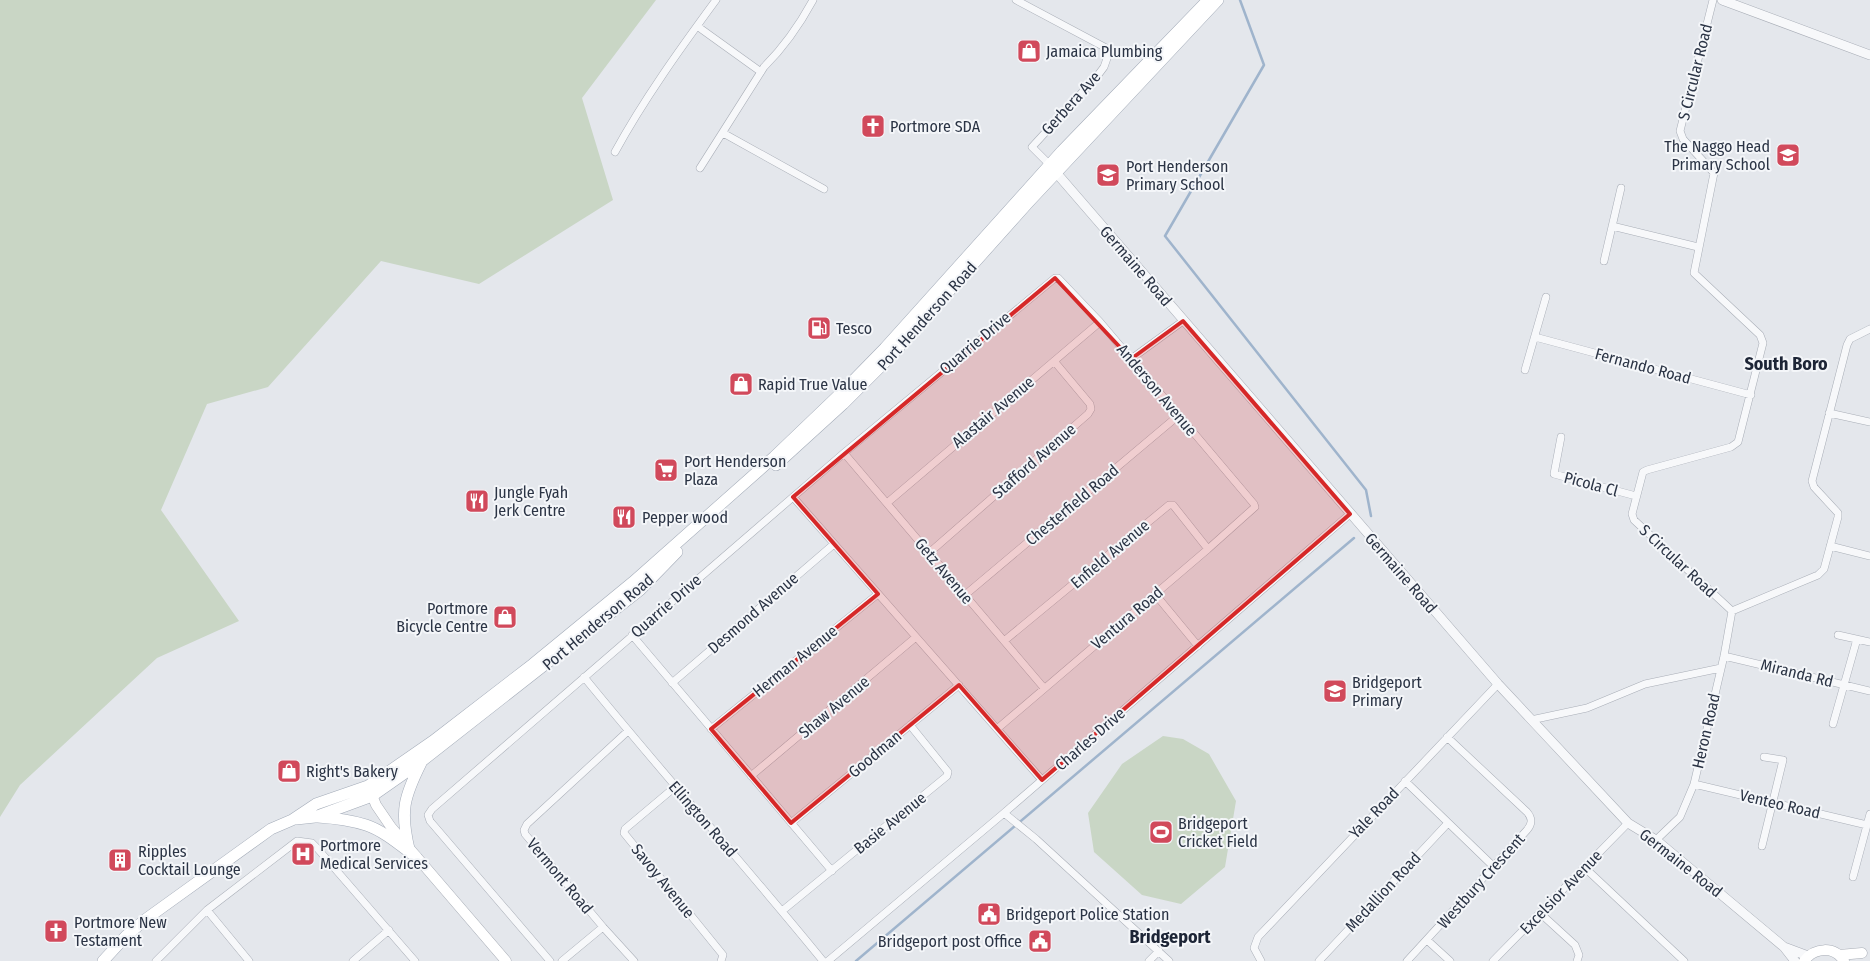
<svg xmlns="http://www.w3.org/2000/svg" width="1870" height="961" viewBox="0 0 1870 961" font-family="'Fira Sans Condensed',sans-serif">
  <style>
    .green { fill: #c9d6c5 }
    .lines { fill: none; stroke-linecap: round; stroke-linejoin: round }
    .stream { stroke: #9fb4cc; stroke-width: 2.5 }
    .minor-casing { stroke: #a9aeb7; stroke-width: 8 }
    .tertiary-casing { stroke: #a9aeb7; stroke-width: 10 }
    .secondary-casing { stroke: #a9aeb7; stroke-width: 11 }
    .primary-casing { stroke: #a3abb8; stroke-width: 12 }
    .minor { stroke: #f7f8fa; stroke-width: 7 }
    .tertiary { stroke: #f7f8fa; stroke-width: 9 }
    .secondary { stroke: #fff; stroke-width: 10 }
    .primary { stroke: #fff; stroke-width: 11 }
    .marked { fill: #d62828; fill-opacity: 0.2; stroke: #d62828; stroke-width: 4; stroke-linejoin: round }
    .labels { text-anchor: middle; dominant-baseline: central; stroke-width: 4; stroke-linejoin: round; paint-order: stroke }
    .poi-label { font-size: 16px; fill: #2b3445; stroke: #f4f6f9; text-anchor: start }
    .street-label { font-size: 16px; fill: #2b3445; stroke: #f4f6f9 }
    .neighbourhood-label { font-size: 18px; font-weight: bold; fill: #1d2536; stroke: #f4f6f9 }
  </style>
  <rect width="100%" height="100%" fill="#e4e7ec"/>
  <path class="green" d="M0,0H656L582,98L613,200L479,284L381,261L268,387L207,404L161,510L239,621L157,658L20,785L0,817Z
    M1163,736L1183,739L1209,754L1236,801L1225,867L1181,904L1142,895L1094,852L1088,813L1122,764Z"/>
  <g class="lines">
    <path class="stream" d="M1240,0L1264,65L1165,236L1366,490L1371,516
      M856,961L1354,538"/>
    <g class="minor-casing">
      <path id="minor" d="M1016,0L1110,50L1104,67L1098,75L1032,147L1050,165
        M1713,0L1680,131L1683,139L1714,173L1694,273L1760,335L1763,343L1738,442L1731,447L1647,470L1643,472L1632,514L1634,520L1732,611
        M697,26L761,72
        M723,133L824,189
        M615,152C644,99 680,49 716,0
        M700,168L764,67C783,48 800,24 813,0
        M1612,226L1698,247
        M1604,261L1621,188
        M1535,337L1751,395
        M1131,359L1183,321
        M1525,370L1546,297
        M1829,413L1870,422
        M1561,437L1554,474L1636,496
        M844,453L1044,688
        M793,497L1042,780
        M887,503L1100,322
        M1830,546L1870,556
        M929,553L1088,414L1091,409L1090,404L1054,361
        M1155,594L1198,646
        M965,595L1179,415
        M1732,611L1818,575L1824,569L1838,517V513L1814,487L1812,481L1847,345L1850,339L1870,329
        M632,635L832,871
        M1838,635L1870,642
        M1004,641L1169,505H1173L1208,549
        M1724,656L1870,691
        M584,677C662,773 745,865 823,961
        M672,683L834,544
        M1531,720L1587,708L1645,684L1721,668
        M1833,724L1857,639
        M711,729L878,594
        M628,731L527,824L524,830L525,834L603,927L634,961
        M751,776L916,637
        M1405,781L1493,866
        M1694,784L1867,825
        M675,787L625,829L624,833L723,955L721,961
        M1004,813L1036,839L1169,961
        M791,823L959,685
        M1656,840L1680,817L1694,784L1724,656L1732,611
        M1762,846L1783,760L1764,757
        M1584,867L1684,961
        M1853,877L1870,814
        M207,910L249,961
        M782,911L947,776L948,772L910,725
        M1540,913L1575,945L1579,955L1577,961
        M1427,940L1450,961
        M156,961L207,910L297,841L312,843L317,848L415,961
        M353,961L389,930
        M550,961L430,821L428,815L432,809L844,453L1055,278H1058L1100,322L1254,504L1255,507L1208,549L997,729
        M562,961L603,927
        M828,961L1004,813L1350,514
        M1149,961L1159,951
        M1261,961L1254,948L1258,937L1498,684
        M1319,961L1448,823
        M1407,961L1527,830C1532,824 1533,819 1527,812L1447,737
        M1493,961L1628,823"/>
    </g>
    <g class="tertiary-casing">
      <path id="tertiary" d="M1722,0L1870,55
        M1053,169L1498,684L1628,823L1656,840L1784,947L1795,961
        M1784,947L1808,956"/>
    </g>
    <g class="secondary-casing">
      <path id="secondary" d="M370,790L376,805L391,827L506,961
        M1839,955L1862,953
        M1804,961C1815,947 1834,946 1844,961"/>
    </g>
    <g class="primary-casing">
      <path id="primary" d="M776,465L843,404L892,355L1026,205L1218,0
        M318,817C334,818 350,820 366,825C384,831 401,846 416,857
        M296,819L315,817L372,796L422,761L640,590L677,552
        M409,849C400,811 404,797 421,763
        M103,961L126,936L146,919L271,829L292,820L316,804L368,786L433,741L533,664L633,582L774,457L843,391L885,348L1062,151L1208,0"/>
    </g>
    <use href="#minor" class="minor"/>
    <use href="#tertiary" class="tertiary"/>
    <use href="#secondary" class="secondary"/>
    <use href="#primary" class="primary"/>
  </g>
  <path class="marked" d="M1055,278L1131,359L1183,321L1350,514L1042,780L959,685L791,823L711,729L878,594L793,497Z"/>
  <defs>
    <g id="shop-square" transform="scale(1.25)"><rect x="-9" y="-9" width="18" height="18" rx="4" fill="#d1495b" stroke="#f4f6f9"/><path d="M-5-2.5h2.3a2.7 3.5 0 0 1 5.4 0H5L5.5 6h-11ZM-1.5-2.5h3a1.5 2.3 0 0 0-3 0Z" fill="#fff"/></g>
    <g id="church-square" transform="scale(1.25)"><rect x="-9" y="-9" width="18" height="18" rx="4" fill="#d1495b" stroke="#f4f6f9"/><path d="M-1.2-6h2.4v3.5h3.3v2.4h-3.3V6h-2.4V-.1h-3.3v-2.4h3.3Z" fill="#fff"/></g>
    <g id="school-square" transform="scale(1.25)"><rect x="-9" y="-9" width="18" height="18" rx="4" fill="#d1495b" stroke="#f4f6f9"/><path d="M0-5L7-2L0 1L-7-2ZM-4 1L0 2.5L4 1V4Q0 6-4 4Z" fill="#fff"/></g>
    <g id="fuel-square" transform="scale(1.25)"><rect x="-9" y="-9" width="18" height="18" rx="4" fill="#d1495b" stroke="#f4f6f9"/><path d="M-5.5-6h7V0h2V4h1.3V-2.5L3-4.5l.8-.8L6-3V5H2.5V1h-1V6h-7ZM-4.2-4.7v3.2H.2V-4.7Z" fill="#fff"/></g>
    <g id="supermarket-square" transform="scale(1.25)"><rect x="-9" y="-9" width="18" height="18" rx="4" fill="#d1495b" stroke="#f4f6f9"/><path d="M-6-5.5h2.5l.6 2H6L4.5 2H-2.5L-4.4-4H-6ZM-1.5 3.2a1.3 1.3 0 1 0 .1 0ZM3 3.2a1.3 1.3 0 1 0 .1 0Z" fill="#fff"/></g>
    <g id="restaurant-square" transform="scale(1.25)"><rect x="-9" y="-9" width="18" height="18" rx="4" fill="#d1495b" stroke="#f4f6f9"/><path d="M-5-6h1v4h1v-4h1v4h1v-4h1v5L-1.5 .5V6h-2V.5L-5-1ZM5-6V6H3V1.5H1.5Q1.5-4 5-6Z" fill="#fff"/></g>
    <g id="stadium-square" transform="scale(1.25)"><rect x="-9" y="-9" width="18" height="18" rx="4" fill="#d1495b" stroke="#f4f6f9"/><path d="M0-5a6.5 5 0 1 0 0 10a6.5 5 0 1 0 0-10ZM-3.5-1.8h7v3.6h-7Z" fill="#fff"/></g>
    <g id="hospital-square" transform="scale(1.25)"><rect x="-9" y="-9" width="18" height="18" rx="4" fill="#d1495b" stroke="#f4f6f9"/><path d="M-5-5h3v3.5h4V-5h3V5h-3V1.5h-4V5h-3Z" fill="#fff"/></g>
    <g id="building-square" transform="scale(1.25)"><rect x="-9" y="-9" width="18" height="18" rx="4" fill="#d1495b" stroke="#f4f6f9"/><path d="M-4-6H4V6H1V3H-1V6H-4ZM-2.5-4.3h1.7v1.8h-1.7ZM.8-4.3h1.7v1.8H.8ZM-2.5-1h1.7V.8h-1.7ZM.8-1h1.7V.8H.8Z" fill="#fff"/></g>
    <g id="civic-square" transform="scale(1.25)"><rect x="-9" y="-9" width="18" height="18" rx="4" fill="#d1495b" stroke="#f4f6f9"/><path d="M-.6-6.5H3V-4.5H.6V-3L4-1V1h2V6H-6V1h2V-1L-.6-3ZM-1.2 2.5V6h2.4V2.5Z" fill="#fff"/></g>
  </defs>
  <g fill-rule="evenodd">
    <use href="#shop-square" x="1029" y="51"/>
    <use href="#church-square" x="873" y="126"/>
    <use href="#school-square" x="1788" y="155"/>
    <use href="#school-square" x="1108" y="175"/>
    <use href="#fuel-square" x="819" y="328"/>
    <use href="#shop-square" x="741" y="384"/>
    <use href="#supermarket-square" x="666" y="470"/>
    <use href="#restaurant-square" x="477" y="501"/>
    <use href="#restaurant-square" x="624" y="517"/>
    <use href="#shop-square" x="505" y="617"/>
    <use href="#school-square" x="1335" y="691"/>
    <use href="#shop-square" x="289" y="771"/>
    <use href="#stadium-square" x="1161" y="832"/>
    <use href="#hospital-square" x="303" y="854"/>
    <use href="#building-square" x="120" y="860"/>
    <use href="#civic-square" x="989" y="914"/>
    <use href="#church-square" x="56" y="931"/>
    <use href="#civic-square" x="1040" y="941"/>
  </g>
  <g class="labels">
    <g class="poi-label">
      <text x="1046" y="51">Jamaica Plumbing</text>
      <text x="890" y="126">Portmore SDA</text>
      <text x="1770" y="146" text-anchor="end">The Naggo Head<tspan x="1770" dy="18">Primary School</tspan></text>
      <text x="1126" y="166">Port Henderson<tspan x="1126" dy="18">Primary School</tspan></text>
      <text x="836" y="328">Tesco</text>
      <text x="758" y="384">Rapid True Value</text>
      <text x="684" y="461">Port Henderson<tspan x="684" dy="18">Plaza</tspan></text>
      <text x="494" y="492">Jungle Fyah<tspan x="494" dy="18">Jerk Centre</tspan></text>
      <text x="642" y="517">Pepper wood</text>
      <text x="488" y="608" text-anchor="end">Portmore<tspan x="488" dy="18">Bicycle Centre</tspan></text>
      <text x="1352" y="682">Bridgeport<tspan x="1352" dy="18">Primary</tspan></text>
      <text x="306" y="771">Right's Bakery</text>
      <text x="1178" y="823">Bridgeport<tspan x="1178" dy="18">Cricket Field</tspan></text>
      <text x="320" y="845">Portmore<tspan x="320" dy="18">Medical Services</tspan></text>
      <text x="138" y="851">Ripples<tspan x="138" dy="18">Cocktail Lounge</tspan></text>
      <text x="1006" y="914">Bridgeport Police Station</text>
      <text x="74" y="922">Portmore New<tspan x="74" dy="18">Testament</tspan></text>
      <text x="1022" y="941" text-anchor="end">Bridgeport post Office</text>
    </g>
    <g class="street-label">
      <text transform="translate(1695 72) rotate(-76)">S Circular Road</text>
      <text transform="translate(1071 103) rotate(-48)">Gerbera Ave</text>
      <text transform="translate(1136 266) rotate(49)">Germaine Road</text>
      <text transform="translate(927 316) rotate(-48)">Port Henderson Road</text>
      <text transform="translate(975 343) rotate(-40)">Quarrie Drive</text>
      <text transform="translate(1643 366) rotate(15)">Fernando Road</text>
      <text transform="translate(1157 390) rotate(50)">Anderson Avenue</text>
      <text transform="translate(993 412) rotate(-40)">Alastair Avenue</text>
      <text transform="translate(1034 461) rotate(-41)">Stafford Avenue</text>
      <text transform="translate(1591 484) rotate(15)">Picola Cl</text>
      <text transform="translate(1072 505) rotate(-40)">Chesterfield Road</text>
      <text transform="translate(1110 554) rotate(-40)">Enfield Avenue</text>
      <text transform="translate(1678 561) rotate(43)">S Circular Road</text>
      <text transform="translate(944 571) rotate(50)">Getz Avenue</text>
      <text transform="translate(1401 573) rotate(49)">Germaine Road</text>
      <text transform="translate(666 606) rotate(-41)">Quarrie Drive</text>
      <text transform="translate(753 613) rotate(-41)">Desmond Avenue</text>
      <text transform="translate(1127 618) rotate(-40)">Ventura Road</text>
      <text transform="translate(598 622) rotate(-40)">Port Henderson Road</text>
      <text transform="translate(795 661) rotate(-39)">Herman Avenue</text>
      <text transform="translate(1797 673) rotate(14)">Miranda Rd</text>
      <text transform="translate(834 707) rotate(-40)">Shaw Avenue</text>
      <text transform="translate(1706 731) rotate(-77)">Heron Road</text>
      <text transform="translate(1090 739) rotate(-41)">Charles Drive</text>
      <text transform="translate(875 754) rotate(-40)">Goodman</text>
      <text transform="translate(1780 804) rotate(13)">Venteo Road</text>
      <text transform="translate(1374 813) rotate(-46)">Yale Road</text>
      <text transform="translate(703 819) rotate(49)">Ellington Road</text>
      <text transform="translate(890 823) rotate(-39)">Basie Avenue</text>
      <text transform="translate(1681 863) rotate(38)">Germaine Road</text>
      <text transform="translate(560 876) rotate(50)">Vermont Road</text>
      <text transform="translate(663 881) rotate(51)">Savoy Avenue</text>
      <text transform="translate(1481 881) rotate(-48)">Westbury Crescent</text>
      <text transform="translate(1383 892) rotate(-47)">Medallion Road</text>
      <text transform="translate(1561 892) rotate(-46)">Excelsior Avenue</text>
    </g>
    <g class="neighbourhood-label">
      <text x="1786" y="364">South Boro</text>
      <text x="1170" y="937">Bridgeport</text>
    </g>
  </g>
</svg>
